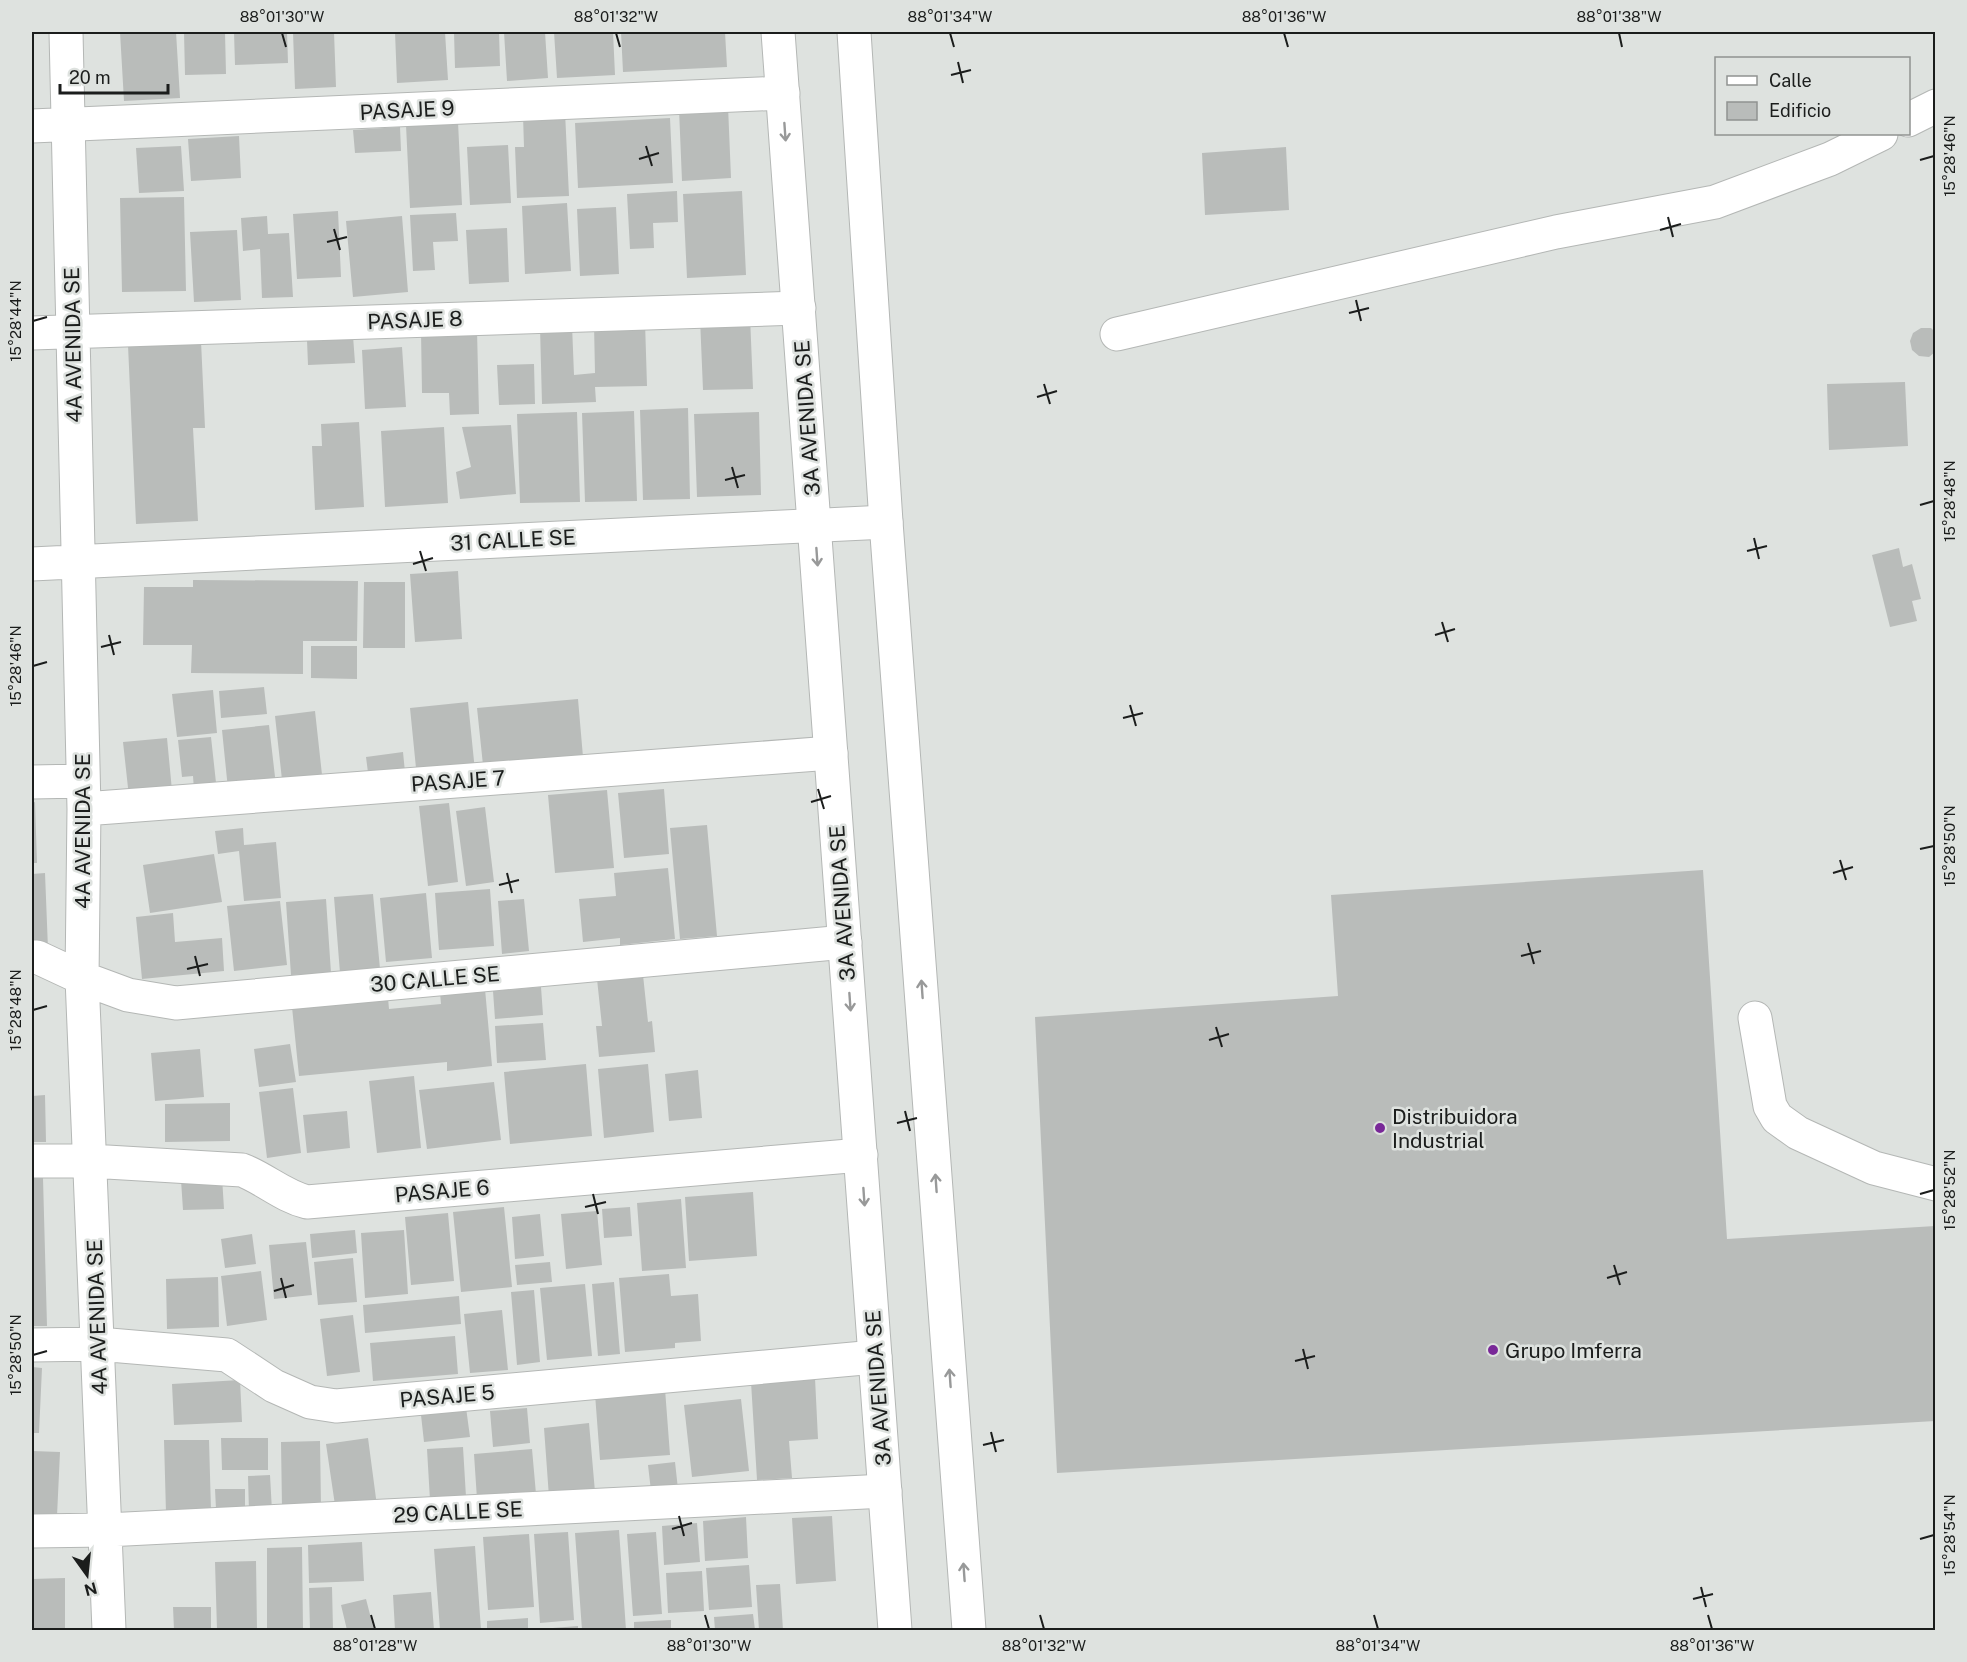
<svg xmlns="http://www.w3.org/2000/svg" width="1967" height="1662" viewBox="0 0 1967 1662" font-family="'Public Sans',sans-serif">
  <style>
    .building { fill: #b9bcba }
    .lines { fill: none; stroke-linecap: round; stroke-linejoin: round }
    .minor-casing { stroke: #b4b7b5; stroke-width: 35 }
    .major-casing { stroke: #b4b7b5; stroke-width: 35 }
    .minor { stroke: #fff; stroke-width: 33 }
    .major { stroke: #fff; stroke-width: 33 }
    .oneway { stroke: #989999 }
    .ticks { fill: none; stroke: #1b1d1c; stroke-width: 2 }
    .poi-dot { fill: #792898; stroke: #dee2df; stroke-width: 2 }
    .labels { text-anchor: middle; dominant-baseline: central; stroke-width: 5; stroke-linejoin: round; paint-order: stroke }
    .street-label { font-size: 21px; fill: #1b1d1c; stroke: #dee2df }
    .poi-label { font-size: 21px; fill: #1b1d1c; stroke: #dee2df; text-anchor: start }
    .neatline { fill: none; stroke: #1b1d1c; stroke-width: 2 }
    .ticks-label { font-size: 15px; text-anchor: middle; fill: #1b1d1c }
  </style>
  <rect width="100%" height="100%" fill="#dee2df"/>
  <path class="building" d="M120,32H176L180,98L124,101Z
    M184,32H225L226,74L185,75Z
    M234,32H287L288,63L235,65Z
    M293,32H334L336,87L295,89Z
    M395,32H445L448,80L397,83Z
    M454,32H499L500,66L455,68Z
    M504,32H545L548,78L507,81Z
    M554,32H613L615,75L557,78Z
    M621,32H725L727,67L623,72Z
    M728,106L731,178L682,181L679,109Z
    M565,112L569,196L517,198L515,147H524L523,115Z
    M670,118L673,183L578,188L575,123Z
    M458,122L462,205L410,208L406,125Z
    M400,127L401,151L355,153L353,130Z
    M239,136L241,178L191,181L188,139Z
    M508,145L511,203L470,205L467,147Z
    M181,146L184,191L139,193L136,148Z
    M1286,147L1289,210L1205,215L1202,153Z
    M677,191L678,222L653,223L654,248L630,249L627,194Z
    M742,191L746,275L687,278L683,194Z
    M184,197L186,291L122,292L120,198Z
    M567,203L571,271L525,274L522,206Z
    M616,207L619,274L580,276L577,209Z
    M338,211L341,277L297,279L293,214Z
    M456,213L458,241L433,242L435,270L413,271L410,215Z
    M267,216L268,234L289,233L293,297L262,298L260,249L243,251L241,218Z
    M402,216L408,292L353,297L346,221Z
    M507,228L509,282L469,284L466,230Z
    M237,230L241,300L194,302L190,232Z
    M750,316L753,389L703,390L700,318Z
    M645,322L647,386L595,387L596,402L542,404L540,327L572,325L574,375L595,373L594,324Z
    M1921,328H1931L1935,332V352L1929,357L1919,356L1912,350L1910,341L1913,333Z
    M477,330L479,414L450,415L449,393H422L421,331Z
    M353,336L355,363L308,365L307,340Z
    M201,341L205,428H193L198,521L136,524L128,345Z
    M402,347L406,407L365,409L362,350Z
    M534,364L535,404L499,405L497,365Z
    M1905,382L1908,446L1829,450L1827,384Z
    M688,408L690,499L643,500L640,410Z
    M634,411L637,501L585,502L582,413Z
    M577,412L580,502L520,503L517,414Z
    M759,412L761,495L697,497L694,414Z
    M359,422L364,507L315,510L312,446H322L321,424Z
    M511,425L516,494L460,499L456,472L471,467L462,427Z
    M444,427L448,503L385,507L381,431Z
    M1899,548L1903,567L1912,564L1921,599L1912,601L1917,621L1890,627L1872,555Z
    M458,571L462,639L415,642L410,574Z
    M193,580L358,581L357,641H303V674L191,673L192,645H143L144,587H193Z
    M364,582H405V648H363Z
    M311,646H357V679L311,678Z
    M264,687L267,714L221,718L219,691Z
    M213,690L217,733L177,737L172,694Z
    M578,699L583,757L483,765L477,708Z
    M468,702L475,771L417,778L410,708Z
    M315,711L325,802L285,807L275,716Z
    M269,725L277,794L229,799L222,730Z
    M211,737L218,801L195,804L193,776L182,777L178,740Z
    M167,738L173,801L130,806L123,742Z
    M403,752L407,792L371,796L366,757Z
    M664,789L669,854L624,858L618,793Z
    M607,790L614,868L555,873L548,795Z
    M35,802L37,863H32V803Z
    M449,803L458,882L428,886L419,806Z
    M485,807L494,882L466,886L456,811Z
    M707,825L717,936L680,939L670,828Z
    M243,828L244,845L276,842L281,898L244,901L239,851L218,854L215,831Z
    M214,854L222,902L150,913L143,865Z
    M668,868L675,939L620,945V938L583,942L579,899L616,896L614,873Z
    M1703,870L1727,1239L1935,1226V1421L1057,1473L1035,1017L1338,996L1331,895Z
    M45,873L48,949L32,950V874Z
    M490,889L494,946L439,950L435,893Z
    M426,893L432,958L386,962L380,898Z
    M373,894L380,969L340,973L334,897Z
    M326,899L331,973L291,975L286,902Z
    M524,899L529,951L502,954L498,901Z
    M280,901L287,965L234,971L227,906Z
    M173,913L175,942L222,938L224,971L142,979L136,917Z
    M643,975L648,1022L652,1021L655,1052L599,1057L596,1026H602L597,979Z
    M541,987L543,1015L495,1019L493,991Z
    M485,989L492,1066L447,1071V1062L299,1076L292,1007L388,998L389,1009L441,1004L440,993Z
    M543,1023L546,1060L497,1063L495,1026Z
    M290,1044L296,1082L259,1087L254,1049Z
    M200,1049L204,1097L155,1101L151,1053Z
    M586,1064L592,1136L510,1144L504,1072Z
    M648,1064L654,1132L604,1138L598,1069Z
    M698,1070L702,1118L669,1121L665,1074Z
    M414,1076L421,1148L377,1153L369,1081Z
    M494,1082L501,1140L427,1149L419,1090Z
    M293,1088L301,1153L267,1158L259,1092Z
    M45,1095L46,1142H32V1096Z
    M230,1103V1141L165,1142V1104Z
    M347,1111L350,1148L307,1153L303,1115Z
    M222,1177L224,1209L183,1210L181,1180Z
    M32,1178H43L47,1326H32Z
    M753,1192L757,1256L689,1261L685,1197Z
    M681,1199L686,1268L642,1271L637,1203Z
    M504,1207L512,1287L461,1292L453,1212Z
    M630,1207L632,1236L604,1238L602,1209Z
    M597,1211L602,1265L566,1269L561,1214Z
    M448,1213L454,1281L411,1285L405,1217Z
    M540,1214L544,1256L515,1259L512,1217Z
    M355,1230L357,1253L312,1258L310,1234Z
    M404,1230L408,1294L365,1298L361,1233Z
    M252,1234L256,1264L225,1268L221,1239Z
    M306,1242L312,1295L274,1299L269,1245Z
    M353,1258L357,1302L318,1305L314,1262Z
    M550,1262L552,1282L517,1285L515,1265Z
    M261,1271L267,1320L227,1326L221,1276Z
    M669,1274L671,1296L698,1294L701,1341L675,1343V1348L625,1352L619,1278Z
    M218,1277L219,1327L167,1329L166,1279Z
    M614,1282L620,1354L598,1356L592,1284Z
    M585,1284L592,1356L547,1360L540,1288Z
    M534,1290L540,1362L517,1365L511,1292Z
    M459,1296L461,1324L365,1333L363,1305Z
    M502,1310L508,1370L470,1373L464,1314Z
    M353,1315L360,1372L327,1376L320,1319Z
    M455,1336L458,1374L373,1381L370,1343Z
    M32,1367L42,1368L39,1433H32Z
    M815,1378L818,1439L789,1441L792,1478L757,1480L751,1382Z
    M240,1380L242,1422L174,1425L172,1384Z
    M665,1389L670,1455L600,1460L595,1394Z
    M741,1399L749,1471L692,1477L684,1405Z
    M465,1400L470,1437L424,1442L420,1406Z
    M527,1408L530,1443L493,1447L490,1411Z
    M589,1423L595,1492L549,1497L544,1428Z
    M221,1438H268V1470H222Z
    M368,1438L377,1506L336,1512L326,1444Z
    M164,1440H209L211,1511L166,1513Z
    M320,1441L321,1508H282L281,1442Z
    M463,1447L466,1497L430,1500L427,1449Z
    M532,1449L536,1494L477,1499L474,1454Z
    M32,1451L60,1452L57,1516L32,1515Z
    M675,1462L678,1489L651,1491L648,1465Z
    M270,1475L272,1511L249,1512L248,1476Z
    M215,1489H245V1509H216Z
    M832,1516L836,1581L796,1584L792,1518Z
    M746,1517L748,1558L705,1561L703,1521Z
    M697,1523L700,1562L664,1565L662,1526Z
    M619,1530L626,1630H582L575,1533Z
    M568,1532L574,1620L540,1623L534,1534Z
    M656,1532L662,1614L633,1616L627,1534Z
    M529,1534L534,1607L488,1610L483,1537Z
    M362,1542L364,1581L309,1583L308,1545Z
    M475,1546L481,1630H440L434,1549Z
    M302,1547L303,1630H267V1548Z
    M256,1561L257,1630H217L215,1562Z
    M749,1565L752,1607L709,1610L706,1568Z
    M702,1571L704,1611L668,1613L666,1573Z
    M65,1578V1630H32V1579Z
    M780,1584L783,1630H759L756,1585Z
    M332,1587L333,1630H310L309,1588Z
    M431,1592L434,1630H395L393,1595Z
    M366,1599L374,1630H347L341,1605Z
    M173,1607H211V1630H174Z
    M753,1614L755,1630H715L714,1617Z
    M528,1618V1630H487V1621Z
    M671,1620V1630H634V1622Z
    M578,1626V1630H540V1629Z"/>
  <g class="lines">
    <g class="minor-casing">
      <path id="minor" d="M66,32L84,809L82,978L109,1630
        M1908,120L1936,106
        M32,126L783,93
        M32,333L799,308
        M1117,334L1556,232L1715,202L1830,159L1881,134
        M32,564L886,522
        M32,782L83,781
        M84,809L831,753
        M32,957H37L82,978L128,995L176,1003L845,942
        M1755,1018L1770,1106L1777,1118L1798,1133L1874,1168L1936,1184
        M32,1161H90L242,1170C265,1179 283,1196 307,1202L861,1155
        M32,1345L98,1344L227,1355L274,1386L310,1402L336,1406L875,1357
        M32,1531L106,1530L885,1491"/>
    </g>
    <g class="major-casing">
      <path id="major" d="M778,32L895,1630
        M854,32L886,522L969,1630"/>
    </g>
    <use href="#minor" class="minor"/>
    <use href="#major" class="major"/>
  </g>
  <defs><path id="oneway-shaft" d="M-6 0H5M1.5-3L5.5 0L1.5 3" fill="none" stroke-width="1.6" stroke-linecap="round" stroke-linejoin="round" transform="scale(1.5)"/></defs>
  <g class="oneway">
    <use href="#oneway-shaft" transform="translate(785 132) rotate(86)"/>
    <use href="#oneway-shaft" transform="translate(817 557) rotate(86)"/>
    <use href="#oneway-shaft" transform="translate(922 989) rotate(-94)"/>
    <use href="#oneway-shaft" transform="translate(850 1002) rotate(86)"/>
    <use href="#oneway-shaft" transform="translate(936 1183) rotate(-94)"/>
    <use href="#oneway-shaft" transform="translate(864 1197) rotate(86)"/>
    <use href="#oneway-shaft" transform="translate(950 1378) rotate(-94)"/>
    <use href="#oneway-shaft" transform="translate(964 1572) rotate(-94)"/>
  </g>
  <path class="ticks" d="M282,33L286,47M616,33L620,47M950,33L954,47M1284,33L1288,47M1619,33L1622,47M958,62L963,83M951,75L971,70M646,146L652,166M639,159L659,153M1920,160L1934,156M1668,217L1673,237M334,229L340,250M1660,230L1681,224M327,242L347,237M1356,300L1361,321M1349,313L1369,308M33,321L47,317M1044,384L1050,404M1037,397L1057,391M732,467L738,488M725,480L745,475M1920,505L1934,501M1754,538L1759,559M420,551L426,571M1747,551L1767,546M413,564L433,558M1442,622L1448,642M109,635L114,655M1435,635L1455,629M101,647L121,642M33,666L47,662M1130,705L1136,726M1123,718L1143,713M818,789L824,809M811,802L831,796M1920,849L1934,846M1840,860L1846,880M507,873L512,893M1833,873L1853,867M499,885L519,880M1528,943L1534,964M195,956L200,976M1521,956L1541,951M187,969L208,964M33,1010L47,1006M1216,1027L1222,1047M1209,1040L1229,1034M905,1111L910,1131M897,1123L917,1118M593,1194L598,1214M1920,1194L1934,1190M585,1207L606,1202M1614,1265L1620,1285M281,1278L286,1298M1607,1278L1627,1272M274,1291L294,1285M1303,1349L1308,1369M33,1355L47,1351M1295,1361L1315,1356M991,1432L996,1452M983,1445L1004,1440M679,1516L684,1536M672,1529L692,1523M1920,1539L1934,1535M1701,1587L1706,1607M1693,1599L1713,1594M371,1615L375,1629M705,1615L709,1629M1040,1615L1044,1629M1374,1615L1378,1629M1708,1615L1712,1629"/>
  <g class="poi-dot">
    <circle cx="1380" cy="1128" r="6"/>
    <circle cx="1493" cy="1350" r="6"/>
  </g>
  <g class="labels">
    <g class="street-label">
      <text transform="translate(407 110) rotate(-3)">PASAJE 9</text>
      <text transform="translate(415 320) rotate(-2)">PASAJE 8</text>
      <text transform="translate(73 345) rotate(-91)">4A AVENIDA SE</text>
      <text transform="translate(807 418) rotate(-94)">3A AVENIDA SE</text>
      <text transform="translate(513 540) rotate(-3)">31 CALLE SE</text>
      <text transform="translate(458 781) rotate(-4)">PASAJE 7</text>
      <text transform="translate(82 831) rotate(-90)">4A AVENIDA SE</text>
      <text transform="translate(842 903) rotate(-94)">3A AVENIDA SE</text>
      <text transform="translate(435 979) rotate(-5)">30 CALLE SE</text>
      <text transform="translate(442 1191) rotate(-5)">PASAJE 6</text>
      <text transform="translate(97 1317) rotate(-92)">4A AVENIDA SE</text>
      <text transform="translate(878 1388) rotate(-94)">3A AVENIDA SE</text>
      <text transform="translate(447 1396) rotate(-5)">PASAJE 5</text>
      <text transform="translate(458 1512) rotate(-3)">29 CALLE SE</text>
    </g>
    <g class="poi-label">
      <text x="1392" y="1116">Distribuidora<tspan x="1392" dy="24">Industrial</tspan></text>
      <text x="1505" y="1350">Grupo Imferra</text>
    </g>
  </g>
  <rect width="1967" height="1662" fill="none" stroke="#dee2df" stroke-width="66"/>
  <rect x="1715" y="57" width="195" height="78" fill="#dee2df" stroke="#909391" stroke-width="1.5"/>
  <rect x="1727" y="76" width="30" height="9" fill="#ffffff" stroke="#909391" stroke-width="1.5"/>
  <text x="1769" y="87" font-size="18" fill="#1b1d1c">Calle</text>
  <rect x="1727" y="102" width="30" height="18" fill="#b9bcba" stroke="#909391" stroke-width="1.5"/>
  <text x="1769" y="117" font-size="18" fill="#1b1d1c">Edificio</text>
  <g transform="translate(87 1575) rotate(165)" stroke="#dee2df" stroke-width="4.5" paint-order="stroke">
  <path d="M0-4.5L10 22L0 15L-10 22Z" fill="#1b1d1c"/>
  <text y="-9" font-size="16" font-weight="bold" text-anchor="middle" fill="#1b1d1c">N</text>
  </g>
  <path d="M60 84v9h108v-9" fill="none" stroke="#1b1d1c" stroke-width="3"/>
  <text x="69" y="84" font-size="18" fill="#1b1d1c" stroke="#dee2df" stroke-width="4.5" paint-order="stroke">20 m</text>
  <rect x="33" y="33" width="1901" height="1596" class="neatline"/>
  <g class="ticks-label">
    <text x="282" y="22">88°01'30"W</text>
    <text x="616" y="22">88°01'32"W</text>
    <text x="950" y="22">88°01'34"W</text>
    <text x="1284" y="22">88°01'36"W</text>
    <text x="1619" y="22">88°01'38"W</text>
    <text transform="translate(1950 156) rotate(-90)" y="5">15°28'46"N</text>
    <text transform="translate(16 321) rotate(-90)" y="5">15°28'44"N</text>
    <text transform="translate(1950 501) rotate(-90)" y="5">15°28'48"N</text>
    <text transform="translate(16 666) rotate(-90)" y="5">15°28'46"N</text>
    <text transform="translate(1950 846) rotate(-90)" y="5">15°28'50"N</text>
    <text transform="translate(16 1010) rotate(-90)" y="5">15°28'48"N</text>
    <text transform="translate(1950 1190) rotate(-90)" y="5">15°28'52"N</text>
    <text transform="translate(16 1355) rotate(-90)" y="5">15°28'50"N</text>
    <text transform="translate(1950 1535) rotate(-90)" y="5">15°28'54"N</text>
    <text x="375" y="1651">88°01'28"W</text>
    <text x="709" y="1651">88°01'30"W</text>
    <text x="1044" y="1651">88°01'32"W</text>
    <text x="1378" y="1651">88°01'34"W</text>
    <text x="1712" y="1651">88°01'36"W</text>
  </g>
</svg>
